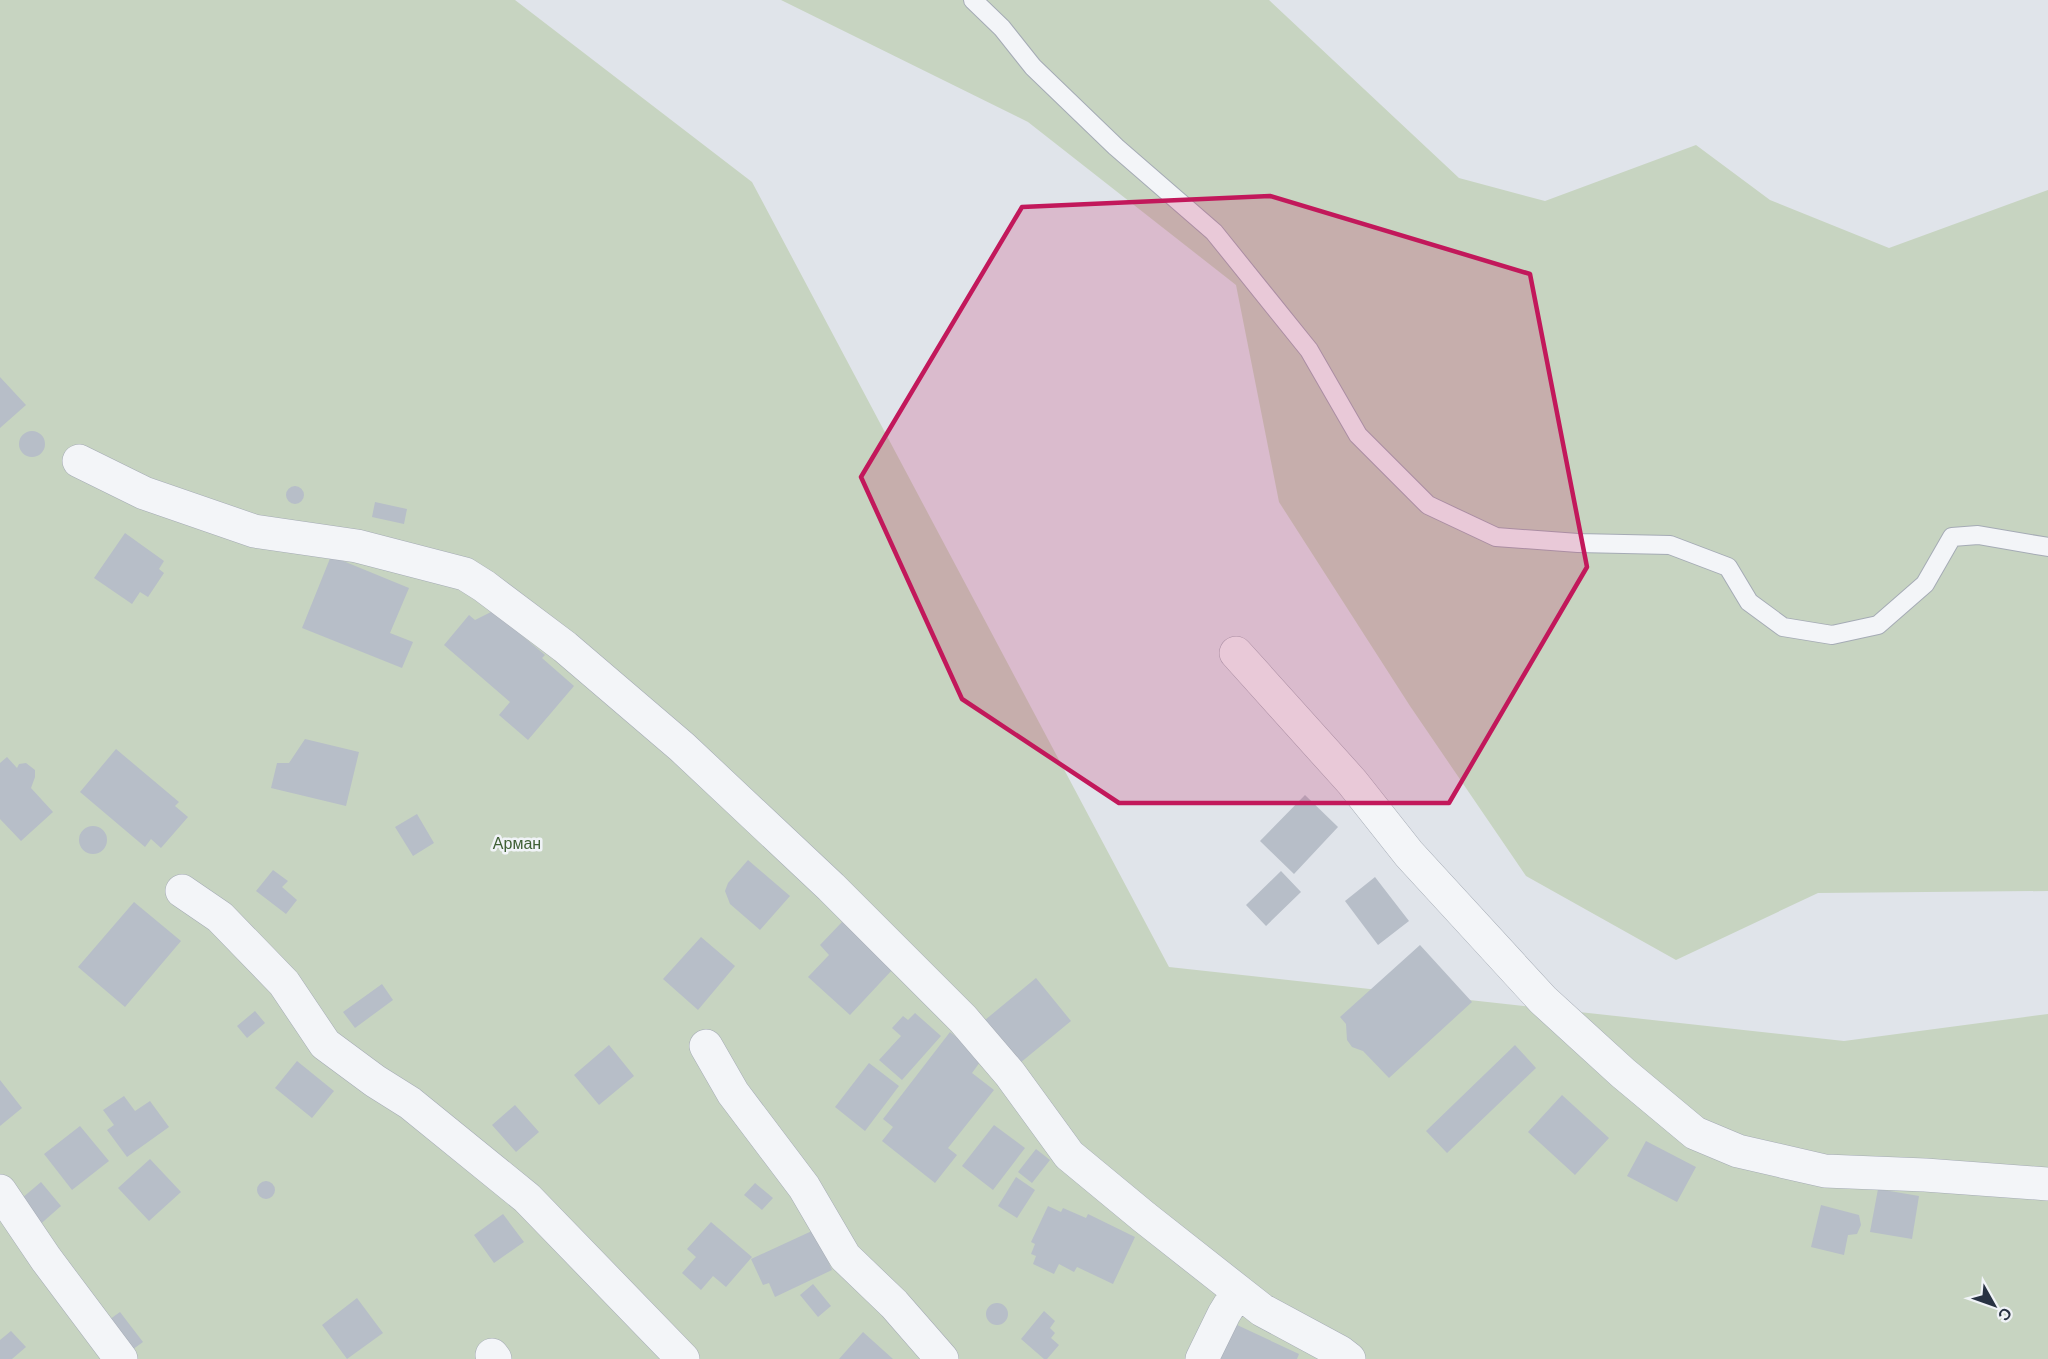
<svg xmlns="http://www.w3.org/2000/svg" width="2048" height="1359" viewBox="0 0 2048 1359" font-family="Barlow,sans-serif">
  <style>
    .green { fill: #c7d4c1 }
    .building { fill: #b7bec8 }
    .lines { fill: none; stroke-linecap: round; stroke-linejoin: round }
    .lane-casing { stroke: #a5abb5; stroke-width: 20 }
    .street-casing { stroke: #a5abb5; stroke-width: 34 }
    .lane { stroke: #f3f5f8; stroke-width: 18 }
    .street { stroke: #f3f5f8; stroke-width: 33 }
    .marked { fill: #c2185b; fill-opacity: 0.2; stroke: #c2185b; stroke-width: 4.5; stroke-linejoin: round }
    .labels { text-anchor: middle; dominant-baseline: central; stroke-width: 5; stroke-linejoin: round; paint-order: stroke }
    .park-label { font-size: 16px; fill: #3e5f34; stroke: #f0f3f7 }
  </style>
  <rect width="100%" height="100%" fill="#e0e4ea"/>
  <path class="green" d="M0,0H515L752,182L1169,967L1844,1041L2048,1014V1359H0Z
    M781,0H1269L1459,178L1545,201L1696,145L1770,200L1889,248L2048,190V891L1818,893L1676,960L1526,876L1410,706L1279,502L1236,285L1028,122Z"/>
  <path class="building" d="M0,377L26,405L0,428Z
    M19 444a13 13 0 1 1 26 0a13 13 0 1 1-26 0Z
    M286 495a9 9 0 1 1 18 0a9 9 0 1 1-18 0Z
    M375,502L407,509L404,524L372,517Z
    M125,533L164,561L159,569L164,573L148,597L140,592L132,604L94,578Z
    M331,556L409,588L390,633L413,642L402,668L302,628Z
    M493,611L545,655L542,658L574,686L528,740L499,715L510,702L444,645L469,615L475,620Z
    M305,739L359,752L346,806L271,788L277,763H289Z
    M116,749L179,802L175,806L188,817L161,848L151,839L145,847L80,792Z
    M7,757L17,768L19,764L26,763L35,770V777L31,788L53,812L21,841L0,819V763Z
    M1305,795L1338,827L1294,874L1260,841Z
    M417,814L434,843L413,856L395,827Z
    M79 840a14 14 0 1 1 28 0a14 14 0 1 1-28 0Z
    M748,860L790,896L760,930L730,904L725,891L728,883Z
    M273,870L288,881L282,887L297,900L286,914L256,891Z
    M1281,871L1301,892L1266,926L1246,905Z
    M1375,877L1409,921L1378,945L1345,901Z
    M134,902L181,941L125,1007L78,967Z
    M842,922L893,969L850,1015L808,977L829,955L820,945Z
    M701,937L735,966L698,1010L663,979Z
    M1420,945L1472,1002L1389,1078L1363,1051L1352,1047L1347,1040L1346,1024L1340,1017Z
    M1036,978L1071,1021L1020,1063L985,1020Z
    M382,984L393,1000L355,1028L343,1012Z
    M255,1011L265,1023L247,1038L237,1026Z
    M915,1013L941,1036L902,1080L879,1060L901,1036L892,1028L903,1016L908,1020Z
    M950,1032L983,1058L972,1073L994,1090L948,1148L957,1155L935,1183L882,1141L893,1127L883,1119Z
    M609,1045L634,1076L599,1105L574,1075Z
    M1515,1045L1536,1068L1447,1153L1426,1131Z
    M297,1061L334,1091L312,1118L275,1088Z
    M869,1063L899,1086L865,1131L835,1107Z
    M0,1080L22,1108L0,1126Z
    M1562,1095L1609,1138L1575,1175L1528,1132Z
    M124,1096L135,1111L150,1101L169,1127L127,1157L107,1130L114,1125L103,1110Z
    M515,1105L539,1132L516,1152L492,1125Z
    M994,1125L1025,1148L993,1190L962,1166Z
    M80,1126L109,1161L72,1190L44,1154Z
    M1646,1141L1696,1167L1677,1202L1627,1176Z
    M1036,1149L1050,1160L1032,1183L1018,1172Z
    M150,1159L181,1192L149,1221L118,1188Z
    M1016,1177L1035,1190L1017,1218L998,1206Z
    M257 1190a9 9 0 1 1 18 0a9 9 0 1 1-18 0Z
    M41,1182L61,1206L36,1228L15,1204Z
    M755,1183L773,1198L762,1210L744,1195Z
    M1878,1189L1919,1196L1912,1239L1870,1232Z
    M1821,1205L1859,1215L1861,1225L1857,1234L1848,1235L1844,1255L1811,1247Z
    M1048,1206L1061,1212L1063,1208L1086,1218L1088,1214L1135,1237L1113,1284L1077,1267L1074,1272L1059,1264L1054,1274L1033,1264L1036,1256L1031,1254L1035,1244L1031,1242Z
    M503,1214L524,1242L494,1263L474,1235Z
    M711,1222L752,1257L726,1287L713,1276L701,1290L682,1273L696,1257L687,1249Z
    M814,1230L832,1270L775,1297L769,1283L763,1285L751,1259Z
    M813,1284L831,1306L818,1317L800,1295Z
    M357,1298L383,1333L347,1359L322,1325Z
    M986 1314a11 11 0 1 1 22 0a11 11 0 1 1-22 0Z
    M1044,1311L1055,1321L1050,1328L1055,1333L1051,1338L1059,1345L1047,1359H1044L1021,1339Z
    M120,1312L143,1342L129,1352L106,1322Z
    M1235,1324L1299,1354L1297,1359H1219Z
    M11,1331L26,1347L12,1359H0V1340Z
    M863,1332L893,1359H839Z"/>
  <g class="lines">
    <g class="lane-casing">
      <path id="lane" d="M973,0L1002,28L1033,67L1116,147L1214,232L1309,350L1358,435L1428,505L1496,537L1578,543L1670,545L1728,567L1749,602L1783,627L1832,635L1878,625L1925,584L1952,537L1978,535L2048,547"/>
    </g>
    <g class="street-casing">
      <path id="street" d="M79,461L144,493L254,531L357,546L465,574L484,586L565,647L682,747L831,887L963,1019L1010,1074L1069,1155L1144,1217L1262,1310L1340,1352L1349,1359
        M1236,653L1352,782L1409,854L1543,1000L1623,1073L1695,1133L1738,1151L1825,1171L1925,1175L2048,1184
        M182,891L220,917L284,983L325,1044L375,1081L410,1103L527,1198L683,1359
        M706,1046L733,1093L804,1187L845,1257L894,1304L942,1359
        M0,1191L46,1259L121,1359
        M492,1355L495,1359
        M1202,1359L1224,1314L1238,1291"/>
    </g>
    <use href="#lane" class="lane"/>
    <use href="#street" class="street"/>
  </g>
  <path class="marked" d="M1270,196L1530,274L1587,567L1449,803H1119L962,699L861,477L1022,207Z"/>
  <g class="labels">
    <g class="park-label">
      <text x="517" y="842">Арман</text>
    </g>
  </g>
  <g transform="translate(1994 1305) rotate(130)" stroke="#f0f3f7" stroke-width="4.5" paint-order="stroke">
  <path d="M0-4.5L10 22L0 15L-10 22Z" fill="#283243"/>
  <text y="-9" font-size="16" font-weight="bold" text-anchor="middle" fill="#283243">С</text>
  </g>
</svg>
